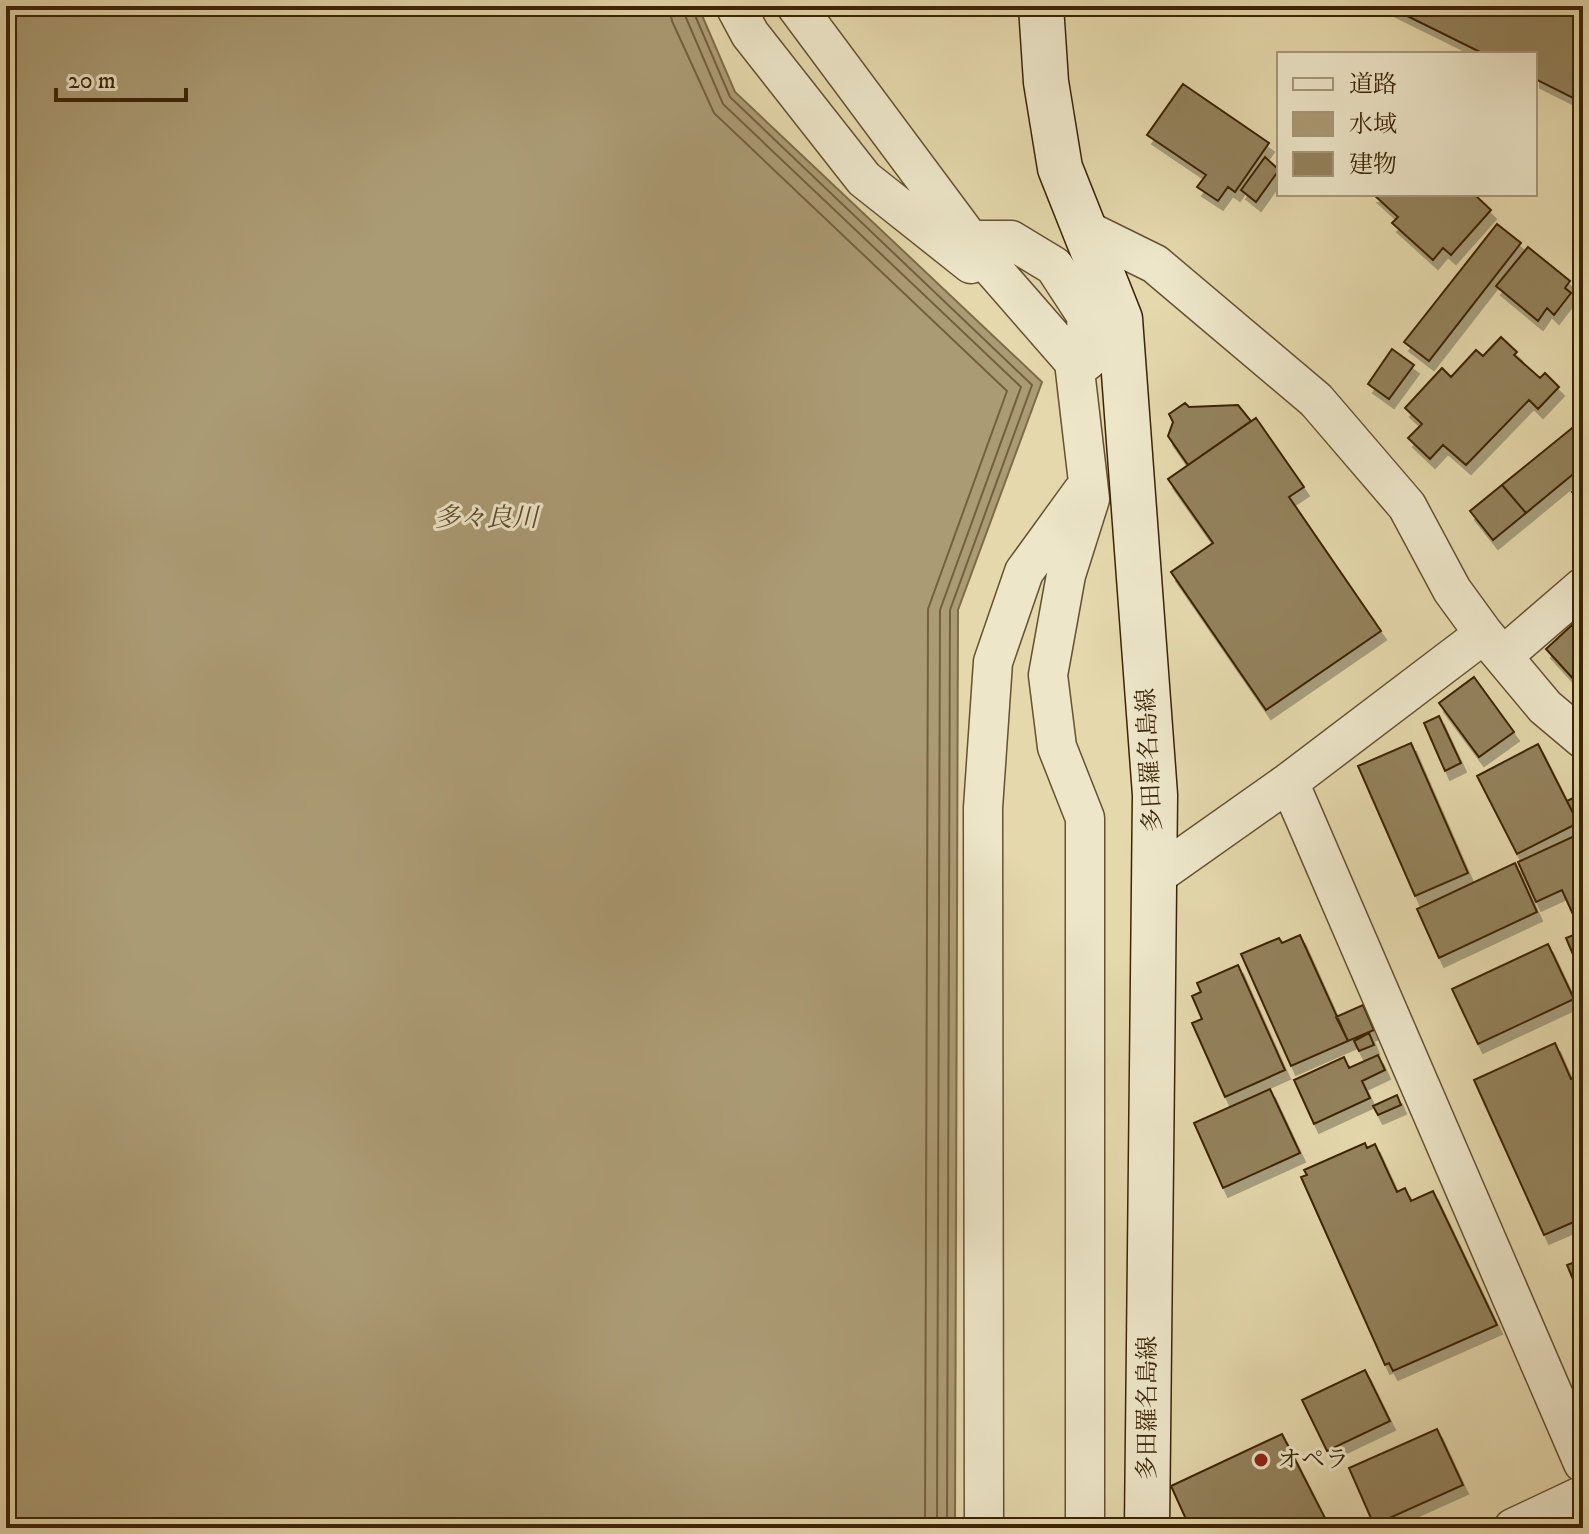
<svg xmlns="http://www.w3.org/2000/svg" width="1589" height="1534" viewBox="0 0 1589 1534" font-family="'IM FELL DW Pica','Noto Serif JP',serif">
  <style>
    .water { fill: #ab9b74; stroke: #7f6b48; stroke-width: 2 }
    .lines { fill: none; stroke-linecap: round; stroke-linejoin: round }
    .shore { stroke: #74603d; stroke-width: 2 }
    .building { fill: #93825c; stroke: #3c2406; stroke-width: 2; filter: url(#shadow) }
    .street-casing { stroke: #665130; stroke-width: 41 }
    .secondary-casing { stroke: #3c2406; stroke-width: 47 }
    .street { stroke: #ede6c9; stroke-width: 38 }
    .secondary { stroke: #ede6c9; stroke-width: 44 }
    .poi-dot { fill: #8f2418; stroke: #ede6c9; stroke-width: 3 }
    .labels { text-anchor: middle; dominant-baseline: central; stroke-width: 6; stroke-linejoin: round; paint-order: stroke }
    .street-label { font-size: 24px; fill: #3c2406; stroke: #ede6c9 }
    .poi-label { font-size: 24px; fill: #3c2406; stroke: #ede6c9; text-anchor: start }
    .water-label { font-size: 26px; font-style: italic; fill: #5d4827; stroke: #ede6c9 }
  </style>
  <defs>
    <filter id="shadow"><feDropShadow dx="5" dy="9" stdDeviation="0" flood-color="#0004"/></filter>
  </defs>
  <rect width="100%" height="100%" fill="#e4d8ac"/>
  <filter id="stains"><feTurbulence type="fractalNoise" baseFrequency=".0025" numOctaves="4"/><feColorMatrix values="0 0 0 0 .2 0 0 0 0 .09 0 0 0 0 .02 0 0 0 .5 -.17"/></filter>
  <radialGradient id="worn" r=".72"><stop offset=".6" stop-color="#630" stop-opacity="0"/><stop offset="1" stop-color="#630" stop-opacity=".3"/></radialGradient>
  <path class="water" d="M6,6H698L735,92L1042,382L958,610L955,1528H6Z"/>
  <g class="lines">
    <path class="shore" d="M669,6L672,21L714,113L1007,391L928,609L925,1528
      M681,6L723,104L1021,387L940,610L937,1528
      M691,6L730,97L1032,385L950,610L947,1528"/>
  </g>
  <path class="building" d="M1387,6H1583V103L1535,79V54H1484Z
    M1183,84L1269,143L1235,192L1228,187L1218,201L1197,187L1206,175L1147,135Z
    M1265,157L1279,170L1256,202L1241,190Z
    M1373,194H1474L1491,210L1451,255L1443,248L1433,260L1392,223L1398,217Z
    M1497,224L1521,243L1429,361L1404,342Z
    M1528,247L1570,281L1565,288L1571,293L1554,315L1547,308L1538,321L1496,286Z
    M1501,337L1517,352L1514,355L1540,378L1545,373L1559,387L1538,409L1529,400L1466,465L1443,445L1430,459L1408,438L1422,424L1405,408L1442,368L1451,377L1476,350L1483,356Z
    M1392,349L1414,365L1389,399L1368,384Z
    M1185,403L1189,407L1238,405L1251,421L1188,465L1168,436L1173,422L1169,414Z
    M1256,418L1304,487L1289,497L1381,631L1266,710L1171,572L1213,543L1168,479Z
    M1582,420L1583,466L1526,513L1502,485Z
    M1583,483V505L1572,492Z
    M1502,485L1526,513L1493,540L1470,511Z
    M1583,615V636L1572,625Z
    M1572,625L1583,636V678L1577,683L1546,649Z
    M1474,677L1514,732L1479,757L1439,703Z
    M1439,716L1461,763L1445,771L1424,723Z
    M1411,743L1468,873L1415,896L1358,766Z
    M1538,744L1578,823L1517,854L1477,776Z
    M1583,793V828L1581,829L1567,801Z
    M1583,832V978L1566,938L1581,932L1562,890L1536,902L1518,862Z
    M1515,863L1537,912L1439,958L1417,909Z
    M1300,935L1348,1041L1291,1066L1241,954L1279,938L1282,943Z
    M1548,944L1574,999L1478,1044L1452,989Z
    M1238,965L1285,1070L1225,1097L1192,1023L1202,1019L1192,996L1201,992L1197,983Z
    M1363,1005L1374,1030L1348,1041L1336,1017Z
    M1369,1033L1374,1045L1359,1051L1354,1041Z
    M1555,1043L1571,1079L1583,1074V1218L1544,1235L1474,1080Z
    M1378,1055L1385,1070L1362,1081L1370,1098L1314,1124L1294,1080L1344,1057L1349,1068Z
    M1270,1089L1300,1153L1223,1188L1194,1123Z
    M1397,1095L1401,1105L1378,1115L1373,1106Z
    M1365,1143L1367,1148L1375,1144L1397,1192L1405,1188L1411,1201L1433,1191L1497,1325L1393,1371L1389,1363L1385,1365L1301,1177L1307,1175L1304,1170Z
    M1583,1259V1303L1567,1265Z
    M1365,1370L1390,1421L1327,1451L1302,1400Z
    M1437,1429L1463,1485L1374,1525L1349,1468Z
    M1282,1434L1330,1528H1190L1171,1486Z"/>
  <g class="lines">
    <g class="street-casing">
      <path id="street" d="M735,6L750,34L864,179L971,264
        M796,6L985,260L1074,362L1090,499L1066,575L1048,675L1057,747L1085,818V1528
        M1086,230L1155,264L1316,400L1407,506L1452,590L1484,634L1545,707L1583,739
        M970,240H1011L1054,266L1086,315L1088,360L1075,370
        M1503,656L1583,587
        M1289,782L1583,1463
        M1153,878L1289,782L1484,634
        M984,1528L983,808L993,662L1024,572L1082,492
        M1513,1528L1583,1495"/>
    </g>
    <g class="secondary-casing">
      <path id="secondary" d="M1041,6L1046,82L1060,168L1120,319L1155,795L1147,1528"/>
    </g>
    <use href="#street" class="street"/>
    <use href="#secondary" class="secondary"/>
  </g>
  <circle class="poi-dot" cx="1261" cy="1460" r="8"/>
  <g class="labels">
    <g class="street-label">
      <text transform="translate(1150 760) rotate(-93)">多田羅名島線</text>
      <text transform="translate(1148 1408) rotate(-90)">多田羅名島線</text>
    </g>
    <g class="poi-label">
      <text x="1277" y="1460">オペラ</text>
    </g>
    <g class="water-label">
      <text x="486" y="518">多々良川</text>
    </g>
  </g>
  <rect width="1589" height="1534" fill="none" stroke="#e4d8ac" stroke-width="32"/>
  <rect x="8" y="8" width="1573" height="1518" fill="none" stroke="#3c2406" stroke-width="4"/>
  <rect x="16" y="16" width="1557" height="1502" fill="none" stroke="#3c2406" stroke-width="2"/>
  <rect x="1277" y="52" width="260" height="144" fill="#ede6c9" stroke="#a6987b" stroke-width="2"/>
  <rect x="1293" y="78" width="40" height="12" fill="#ede6c9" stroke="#a6987b" stroke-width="2"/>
  <text x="1349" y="92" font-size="24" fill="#3c2406">道路</text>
  <rect x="1293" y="112" width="40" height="24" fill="#ab9b74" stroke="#a6987b" stroke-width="2"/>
  <text x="1349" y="132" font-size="24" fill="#3c2406">水域</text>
  <rect x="1293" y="152" width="40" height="24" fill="#93825c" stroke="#a6987b" stroke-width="2"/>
  <text x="1349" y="172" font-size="24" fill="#3c2406">建物</text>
  <path d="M56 88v12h130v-12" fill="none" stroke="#3c2406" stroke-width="4"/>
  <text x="68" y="88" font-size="24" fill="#3c2406" stroke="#ede6c9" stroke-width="6" paint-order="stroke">20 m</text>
  <rect width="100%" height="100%" filter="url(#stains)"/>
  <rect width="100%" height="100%" fill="url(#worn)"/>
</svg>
